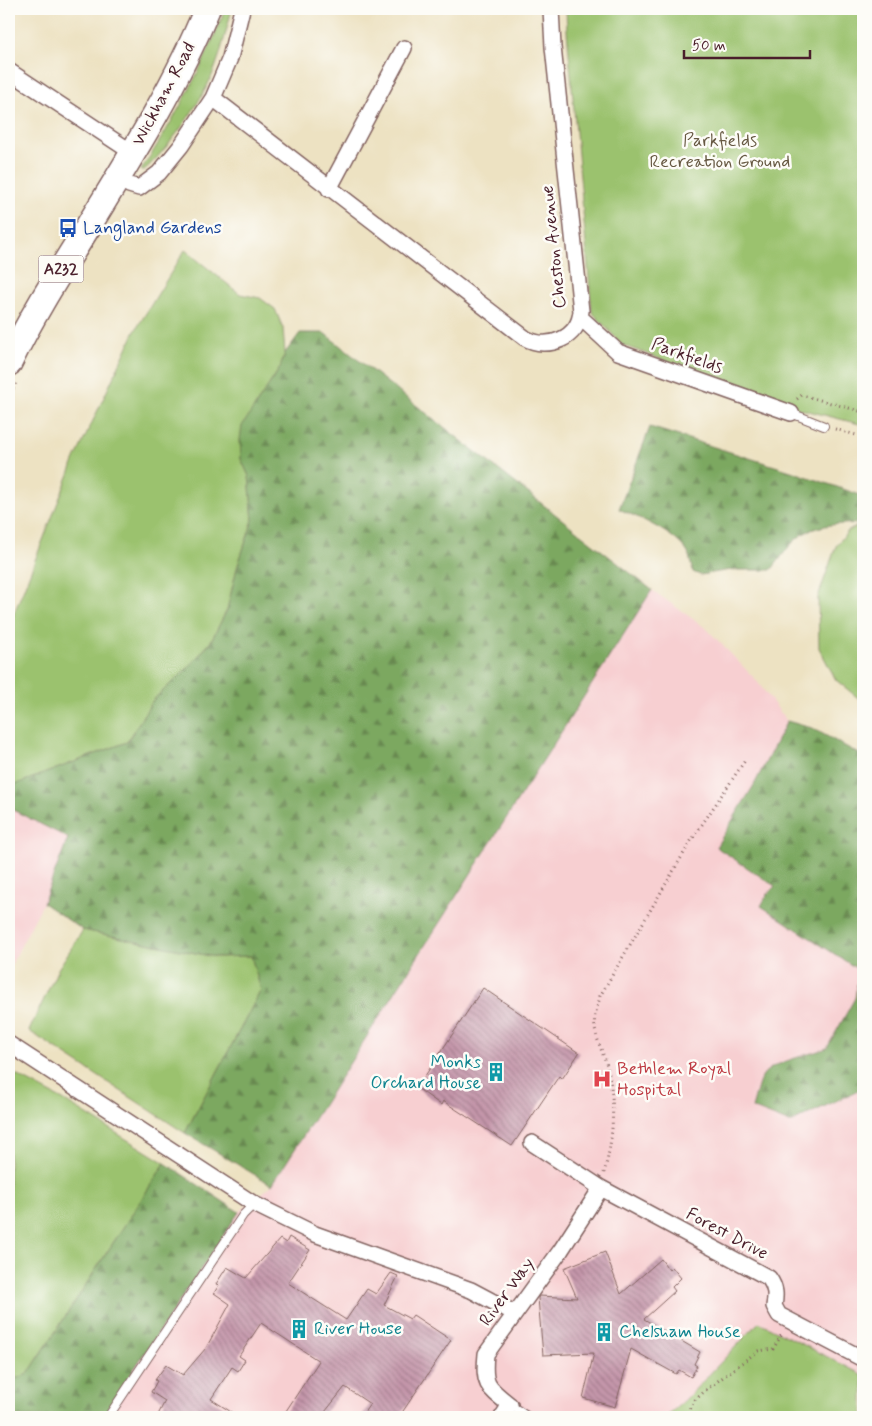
<svg xmlns="http://www.w3.org/2000/svg" width="872" height="1426" viewBox="0 0 872 1426" font-family="Mynerve,sans-serif">
  <style>
    .built { fill: #f7cfd1 }
    .green { fill: #9bc26e; stroke: #72704c }
    .forest { fill: url(#forest-firs); stroke: #636446 }
    .building { fill: url(#building-back-hatch) }
    .lines { fill: none; stroke-linecap: round; stroke-linejoin: round }
    .service-casing { stroke: #836360; stroke-width: 10 }
    .minor-casing { stroke: #836360; stroke-width: 18 }
    .trunk-casing { stroke: #836360; stroke-width: 28 }
    .path { stroke: #836360; stroke-width: 3; stroke-dasharray: 1 4; stroke-linecap: butt }
    .service { stroke: #fff; stroke-width: 8 }
    .minor { stroke: #fff; stroke-width: 15 }
    .trunk { stroke: #fff; stroke-width: 25 }
    .labels { text-anchor: middle; dominant-baseline: central; stroke-width: 5; stroke-linejoin: round; paint-order: stroke }
    .shield { fill: #fdfcf7; stroke: #806168; stroke-width: 1 }
    .shield-label { font-size: 16px; font-weight: bold; fill: #4a1f2b }
    .street-label { font-size: 18px; fill: #4a1f2b; stroke: #fdfcf7 }
    .park-label { font-size: 18px; fill: #665842; stroke: #fdfcf7 }
    .transit-label { font-size: 18px; fill: #164399; stroke: #fdfcf7; text-anchor: start }
    .culture-label { font-size: 18px; fill: #0d838f; stroke: #fdfcf7; text-anchor: start }
    .health-label { font-size: 18px; fill: #be3a42; stroke: #fdfcf7; text-anchor: start }
  </style>
  <defs>
    <pattern id="forest-firs" width="22" height="20" patternUnits="userSpaceOnUse" patternTransform="scale(1.25)"><rect width="22" height="20" fill="#7ca861"/><path d="M5 1l3.5 6h-7zM16 11l3.5 6h-7z" fill="#688850"/></pattern>
    <pattern id="building-back-hatch" width="6" height="6" patternUnits="userSpaceOnUse" patternTransform="scale(1.25)"><rect width="6" height="6" fill="#c496aa"/><path d="M-1 5l2 2M0 0l6 6M5-1l2 2" fill="none" stroke="#a17a8b"/></pattern>
  </defs>
  <rect width="100%" height="100%" fill="#fdfcf7"/>
  <filter id="ink" filterUnits="userSpaceOnUse"><feTurbulence type="fractalNoise" baseFrequency=".02" numOctaves="2"/><feDisplacementMap in="SourceGraphic" scale="10" xChannelSelector="R" yChannelSelector="G"/><feConvolveMatrix kernelMatrix="1 2 1 2 8 2 1 2 1" color-interpolation-filters="sRGB"/></filter>
  <filter id="wash" filterUnits="userSpaceOnUse"><feTurbulence type="fractalNoise" baseFrequency=".0096" numOctaves="4" result="noise"/><feDisplacementMap in="SourceGraphic" scale="20" xChannelSelector="R" yChannelSelector="G"/><feGaussianBlur stdDeviation="1.12" result="paint"/><feColorMatrix in="noise" values="0 0 0 0 0 0 0 0 0 0 0 0 0 0 0 0 0 1.4 0 .05"/><feComposite in="paint" operator="in"/></filter>
  <g filter="url(#wash)">
    <rect width="100%" height="100%" fill="#ede2c2"/>
    <path class="built" d="M652,590L707,629L756,680L787,721L754,785L716,847L775,887L767,895L761,906L863,973V1417H102L239,1212L272,1185Z
      M9,808L68,838L43,903L9,969Z"/>
    <path class="green" d="M225,9H231V13C226,31 222,50 215,68C204,99 168,150 143,171L141,170C175,119 204,66 225,9Z
      M566,9H863V425L793,407L622,345L592,312L567,31Z
      M185,250L240,294L260,298L275,309L283,328L285,353L280,368L255,406L241,459L249,476L253,520L237,568L227,610L210,643L188,668L153,700L127,742L9,787V626L75,459L135,331Z
      M861,524H863V702L836,680L819,648L818,597L836,546L848,531Z
      M83,930L215,957L251,956L261,990L185,1133L29,1031L58,969Z
      M9,1071L63,1100L165,1163L28,1374L9,1381Z
      M759,1322L863,1375V1417H662L667,1416L686,1399Z"/>
    <path class="forest" d="M300,333H324L652,590L272,1185L185,1133L261,990L251,956L215,957L83,930L43,903L68,838L9,808V787L127,742L153,700L188,668L210,643L227,610L237,568L253,520L249,476L241,459L240,440L242,426L280,368L285,353Z
      M650,427L791,471L863,496V524C843,523 815,524 799,537C788,545 780,560 771,570H731L700,575L693,572C691,566 690,558 688,553C676,533 639,518 619,509Z
      M787,721L812,728L863,756V1088L790,1123L752,1108C755,1099 758,1082 763,1075C772,1062 812,1054 827,1048L855,998L859,970L761,906L767,895L775,886L716,847L754,785Z
      M165,1163L239,1212L102,1417H9V1381L28,1374Z"/>
    <g id="blocks">
      <path class="building" d="M483,988L579,1053L562,1079L559,1076L512,1146L443,1101L441,1105L417,1088Z
        M289,1237L310,1250L288,1283L346,1320L367,1289L376,1294L391,1273L398,1276L384,1305L410,1319L413,1315L451,1340L399,1417H361L370,1404L345,1387L321,1417H282L319,1361L261,1323L239,1356L245,1360L238,1371L232,1367L211,1399L239,1417H157L165,1401L151,1392L157,1381L155,1380L166,1365L183,1375L206,1348L230,1304L214,1293L219,1285L216,1284L227,1267L246,1278L280,1239L286,1243Z
        M605,1252L621,1294L661,1259L669,1270L672,1267L681,1278L672,1287L675,1291L644,1319L700,1352L694,1364L697,1366L691,1377L679,1370L676,1374L631,1349L615,1407L583,1398L594,1353L543,1355L538,1298L539,1296L577,1298L564,1268Z"/>
    </g>
  </g>
  <g filter="url(#ink)">
    <use href="#blocks" fill-opacity="0" stroke="#836360" stroke-width="1"/>
    <g class="lines">
      <g class="service-casing">
        <path id="service" d="M791,413L824,426
          M510,1405L528,1417
          M108,1417L243,1215L254,1204"/>
      </g>
      <g class="minor-casing">
        <path id="minor" d="M9,71L133,153
          M213,98L525,338C548,351 579,338 581,311L553,47L551,9
          M118,178L129,185L139,188L159,173L181,146L213,98L230,58L242,9
          M329,189L404,48
          M580,317L618,352L791,413
          M9,1044L254,1204L315,1234L471,1290L514,1313
          M532,1143L601,1188L769,1278C776,1288 776,1295 774,1306L779,1315L863,1359
          M502,1417L510,1405C487,1387 483,1385 486,1354L561,1250L601,1188"/>
      </g>
      <g class="trunk-casing">
        <path id="trunk" d="M9,363C32,315 61,270 89,225C132,155 176,85 207,9"/>
      </g>
      <path class="path" d="M9,398L17,380
        M797,399L802,395L863,412
        M835,429L863,437
        M604,1173C613,1141 616,1104 608,1070C604,1052 592,1035 595,1015C596,1009 599,1002 600,996L691,841L746,759
        M684,1417L695,1400L707,1389L758,1351L773,1349L782,1334"/>
      <use href="#service" class="service"/>
      <use href="#minor" class="minor"/>
      <use href="#trunk" class="trunk"/>
    </g>
  </g>
  <defs>
    <g id="bus-bare" transform="scale(1.5)"><path d="M-5-6H5V4H4V6H2V4H-2V6H-4V4H-5ZM-3.5-4V0h7V-4ZM-3.5 1.2v1.5H-2V1.2ZM2 1.2v1.5H3.5V1.2Z" fill="#1a4fb4" stroke="#fdfcf7" stroke-width="2.5" paint-order="stroke"/></g>
    <g id="building-bare" transform="scale(1.5)"><path d="M-4-6H4V6H1V3H-1V6H-4ZM-2.5-4.3h1.7v1.8h-1.7ZM.8-4.3h1.7v1.8H.8ZM-2.5-1h1.7V.8h-1.7ZM.8-1h1.7V.8H.8Z" fill="#0f9aa8" stroke="#fdfcf7" stroke-width="2.5" paint-order="stroke"/></g>
    <g id="hospital-bare" transform="scale(1.5)"><path d="M-5-5h3v3.5h4V-5h3V5h-3V1.5h-4V5h-3Z" fill="#e0444e" stroke="#fdfcf7" stroke-width="2.5" paint-order="stroke"/></g>
  </defs>
  <g fill-rule="evenodd">
    <use href="#bus-bare" x="68" y="228"/>
    <use href="#building-bare" x="496" y="1072"/>
    <use href="#hospital-bare" x="602" y="1079"/>
    <use href="#building-bare" x="299" y="1329"/>
    <use href="#building-bare" x="604" y="1332"/>
  </g>
  <g class="labels">
    <rect class="shield" x="38.5" y="255.5" width="45" height="27" rx="4"/>
    <g class="shield-label">
      <text x="61" y="269">A232</text>
    </g>
    <g class="street-label">
      <text transform="translate(164 94) rotate(-62)">Wickham Road</text>
      <text transform="translate(554 247) rotate(-96)">Cheston Avenue</text>
      <text transform="translate(687 356) rotate(20)">Parkfields</text>
      <text transform="translate(727 1234) rotate(28)">Forest Drive</text>
      <text transform="translate(507 1292) rotate(-54)">River Way</text>
    </g>
    <g class="park-label">
      <text x="720" y="141">Parkfields<tspan x="720" dy="21">Recreation Ground</tspan></text>
    </g>
    <g class="transit-label">
      <text x="83" y="228">Langland Gardens</text>
    </g>
    <g class="culture-label">
      <text x="481" y="1062" text-anchor="end">Monks<tspan x="481" dy="21">Orchard House</tspan></text>
      <text x="314" y="1329">River House</text>
      <text x="619" y="1332">Chelsham House</text>
    </g>
    <g class="health-label">
      <text x="617" y="1069">Bethlem Royal<tspan x="617" dy="21">Hospital</tspan></text>
    </g>
  </g>
  <rect width="872" height="1426" fill="none" stroke="#fdfcf7" stroke-width="30"/>
  <path d="M684 50v8h126v-8" fill="none" stroke="#4a1f2b" stroke-width="2.5"/>
  <text x="692" y="50" font-size="15" fill="#4a1f2b" stroke="#fdfcf7" stroke-width="4" paint-order="stroke">50 m</text>
</svg>
